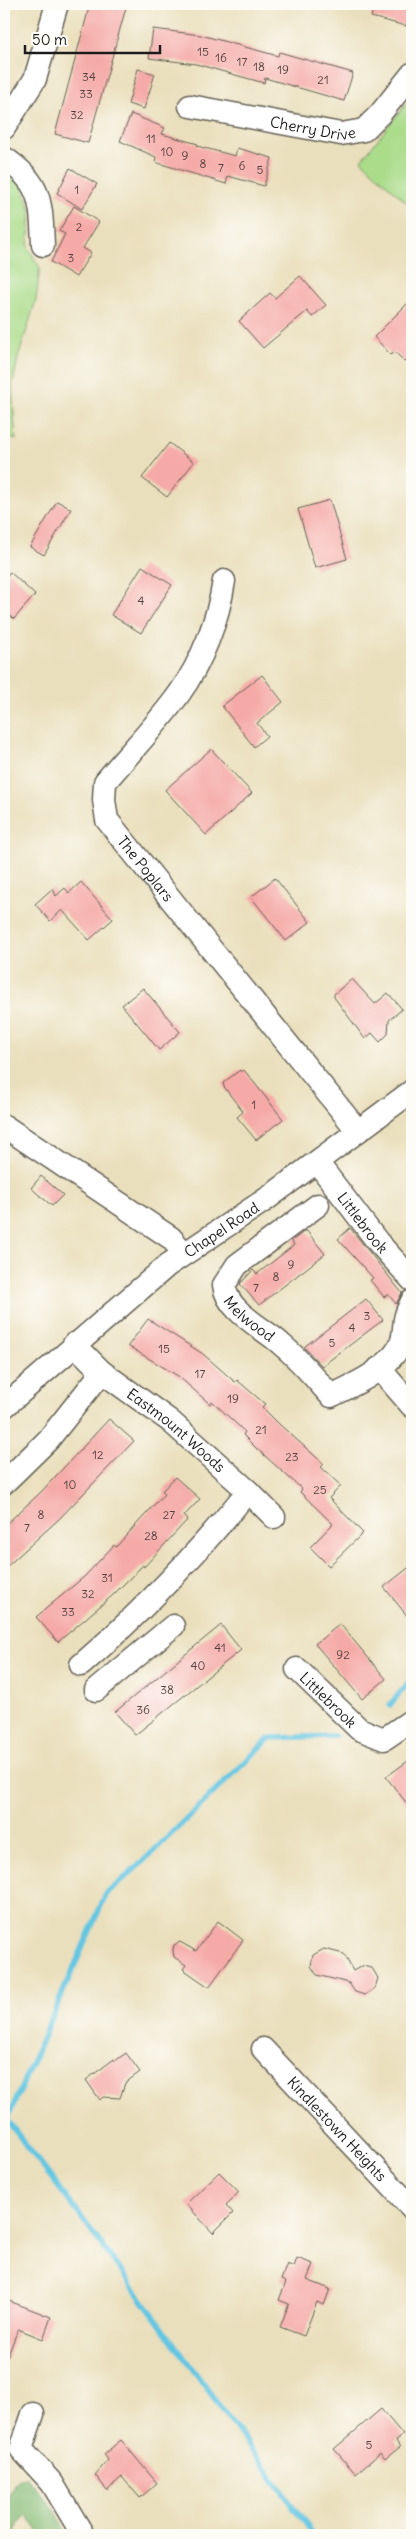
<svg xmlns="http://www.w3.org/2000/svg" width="416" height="2539" viewBox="0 0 416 2539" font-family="Delius,sans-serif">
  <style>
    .green { fill: #aadc8a; stroke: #637c53 }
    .forest { fill: #87bc76; stroke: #526c49 }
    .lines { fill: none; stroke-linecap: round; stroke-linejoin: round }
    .stream { stroke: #64c6e2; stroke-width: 5.5 }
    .building { fill: #f5aaa7 }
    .minor-casing { stroke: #646054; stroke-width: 25 }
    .minor { stroke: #fff; stroke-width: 22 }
    .labels { text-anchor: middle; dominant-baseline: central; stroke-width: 5; stroke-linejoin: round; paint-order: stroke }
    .number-label { font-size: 12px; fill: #52403f }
    .street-label { font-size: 15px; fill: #1c1c1c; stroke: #fdfcf7 }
  </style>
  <rect width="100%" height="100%" fill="#fdfcf7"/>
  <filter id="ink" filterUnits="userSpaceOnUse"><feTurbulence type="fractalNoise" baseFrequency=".02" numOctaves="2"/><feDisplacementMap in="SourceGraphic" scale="10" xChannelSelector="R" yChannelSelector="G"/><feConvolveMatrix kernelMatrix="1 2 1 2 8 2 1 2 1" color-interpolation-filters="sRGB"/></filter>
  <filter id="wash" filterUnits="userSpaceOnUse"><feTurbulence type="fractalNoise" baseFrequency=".0096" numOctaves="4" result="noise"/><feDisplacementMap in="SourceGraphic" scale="20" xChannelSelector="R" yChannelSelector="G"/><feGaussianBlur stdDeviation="1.12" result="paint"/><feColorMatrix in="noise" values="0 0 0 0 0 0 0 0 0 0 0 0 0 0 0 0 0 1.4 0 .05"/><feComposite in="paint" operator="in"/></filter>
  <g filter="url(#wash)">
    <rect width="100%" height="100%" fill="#eadfbc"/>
    <path class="green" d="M412,97V208L361,160Z
      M4,165L19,176L31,211L28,247L40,268L36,300L18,358L12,388L16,440L4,436Z"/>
    <path class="forest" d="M26,2477L57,2514L66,2535H41L27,2516L18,2525L13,2535H4V2505L16,2481Z"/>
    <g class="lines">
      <path class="stream" d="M390,1705L412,1678
        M314,2535L85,2222L7,2120L106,1894L136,1868L270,1738L334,1736"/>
    </g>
    <g id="blocks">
      <path class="building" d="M90,4H127L88,143L55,134Z
        M374,4H412L406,26L371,17Z
        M153,29L201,35L278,56L279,52L353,73L344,101L265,78L264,83L196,64L149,58Z
        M138,69L155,74L144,109L128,104Z
        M131,114L165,128L162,134L198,144L197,146L235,156L237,148L272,158L264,186L228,176L226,184L155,162L156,157L120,141Z
        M70,168L97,184L82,209L57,193Z
        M74,206L99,222L83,248L91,253L76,277L51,262L65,234L59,231Z
        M300,276L326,305L312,317L307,311L263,348L239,321L270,293L275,298Z
        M412,299V369L395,352L391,355L374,337Z
        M169,443L194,462L167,497L142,478Z
        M330,500L347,559L315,568L298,509Z
        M57,501L71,509L44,555L30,547Z
        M142,566L172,585L141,633L111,615Z
        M10,572L35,595L14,619L4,610V579Z
        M262,675L283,702L257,723L267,736L254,747L222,706Z
        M211,749L252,793L206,835L165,790Z
        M275,878L310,922L286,941L251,897Z
        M81,882L113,919L89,940L62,910L50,921L35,904L53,888L56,896L65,888L69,893Z
        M352,979L375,1004L388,993L402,1009L389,1020L388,1034L380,1042L372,1033L365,1039L334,997V994Z
        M143,988L180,1032L159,1050L122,1005Z
        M240,1070L241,1072L244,1070L283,1119L256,1140L237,1117L243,1112L224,1087L223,1083Z
        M41,1176L63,1195L52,1206L31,1188Z
        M350,1228L402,1293L396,1304L388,1294L384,1297L370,1280L373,1278L338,1239Z
        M306,1230L325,1254L259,1305L240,1284L253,1270L257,1274L294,1245L292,1241Z
        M366,1299L383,1320L322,1366L304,1347Z
        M148,1319L203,1354L235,1382L237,1380L265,1404L262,1407L279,1424L324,1464L321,1467L341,1486L329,1498L363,1533L329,1566L310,1547L333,1524L300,1492L302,1489L256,1448L243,1435L245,1432L212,1401L210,1404L178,1376L128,1346Z
        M109,1419L134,1441L59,1519L4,1569V1526L40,1493Z
        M175,1477L200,1499L184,1516L188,1519L144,1567L143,1565L113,1595L58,1642L36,1617L85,1576L114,1545L116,1547L165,1493L162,1491Z
        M412,1565V1622L384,1587Z
        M340,1624L386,1679L362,1699L315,1644Z
        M221,1625L241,1650L135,1735L115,1712Z
        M412,1758V1810L386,1777Z
        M218,1921L243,1940L209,1987L183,1969L186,1965L174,1957L173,1950L174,1945L180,1942L196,1951Z
        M324,1949L344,1954L353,1971L362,1966L372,1968L378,1978L375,1988L365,1995L355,1992L349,1983L317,1975L311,1966L313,1955Z
        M126,2053L140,2072L125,2083L120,2098L103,2097L100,2100L86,2080L114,2059L115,2061Z
        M219,2172L239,2192L226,2205L233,2213L213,2233L186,2204Z
        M297,2258L313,2264L307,2280L330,2289L324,2305L317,2302L304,2336L280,2327L289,2304L279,2300L286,2282L281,2280L287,2264L294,2267Z
        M4,2299L51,2317L43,2339L18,2329L5,2363Z
        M381,2409L403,2435L396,2441L400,2447L385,2459L380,2453L356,2474L334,2449Z
        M121,2440L157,2483L140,2498L122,2477L107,2490L95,2475L108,2460L104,2454Z"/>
    </g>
  </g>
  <g filter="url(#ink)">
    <use href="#blocks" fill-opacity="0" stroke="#646054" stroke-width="1"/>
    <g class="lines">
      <g class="minor-casing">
        <g id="minor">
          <path id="s1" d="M190,106L341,134L364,130L380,114L412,74"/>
          <path d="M4,128L35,79L57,4"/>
          <path d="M4,158C42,183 41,202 43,245"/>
          <path id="s2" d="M224,581C218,620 202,662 179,694C157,725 129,753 105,782L104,800L107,820L358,1131"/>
          <path d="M4,1126L171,1238L184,1253"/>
          <path id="s3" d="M317,1162L377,1241L412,1280"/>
          <path id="s4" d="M318,1205L237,1265L224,1285C227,1312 264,1328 282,1345C300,1360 315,1378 331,1396C355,1384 386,1371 400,1346C405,1336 403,1326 406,1315C407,1311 410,1306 412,1301"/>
          <path id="s5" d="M74,1344L102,1372L170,1421L248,1491"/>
          <path d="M379,1368L412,1406"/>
          <path id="s6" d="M4,1407L168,1265L268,1198L412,1091"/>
          <path d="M4,1483L48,1440L102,1372"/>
          <path d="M81,1665C142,1612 197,1554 248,1491L274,1517"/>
          <path id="s7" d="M297,1669L359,1729L384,1739L412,1720"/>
          <path d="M96,1690L173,1626"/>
          <path id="s8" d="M263,2049L412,2208"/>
          <path d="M33,2414L21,2449L52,2483L83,2535"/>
        </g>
      </g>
      <use href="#minor" class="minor"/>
    </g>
  </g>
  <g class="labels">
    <g class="number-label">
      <text x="203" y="51">15</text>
      <text x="221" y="57">16</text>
      <text x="242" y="61">17</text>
      <text x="259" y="66">18</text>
      <text x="283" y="69">19</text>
      <text x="89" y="76">34</text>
      <text x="323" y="79">21</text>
      <text x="86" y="93">33</text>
      <text x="77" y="114">32</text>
      <text x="151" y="138">11</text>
      <text x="167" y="151">10</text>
      <text x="185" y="155">9</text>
      <text x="203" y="163">8</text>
      <text x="242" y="165">6</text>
      <text x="221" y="167">7</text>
      <text x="260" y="169">5</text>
      <text x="77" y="189">1</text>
      <text x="79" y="226">2</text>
      <text x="71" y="257">3</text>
      <text x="141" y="600">4</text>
      <text x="254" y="1104">1</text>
      <text x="291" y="1264">9</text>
      <text x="276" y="1276">8</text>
      <text x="256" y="1287">7</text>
      <text x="367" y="1315">3</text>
      <text x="352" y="1327">4</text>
      <text x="332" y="1342">5</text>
      <text x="164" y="1348">15</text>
      <text x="200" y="1373">17</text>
      <text x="233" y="1398">19</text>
      <text x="261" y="1429">21</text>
      <text x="98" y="1454">12</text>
      <text x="292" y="1456">23</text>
      <text x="70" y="1484">10</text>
      <text x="320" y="1489">25</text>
      <text x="41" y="1514">8</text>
      <text x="169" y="1514">27</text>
      <text x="27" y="1527">7</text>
      <text x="151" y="1535">28</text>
      <text x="107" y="1577">31</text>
      <text x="88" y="1593">32</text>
      <text x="68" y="1611">33</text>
      <text x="220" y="1647">41</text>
      <text x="343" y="1654">92</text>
      <text x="198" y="1665">40</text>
      <text x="167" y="1689">38</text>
      <text x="143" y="1709">36</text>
      <text x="369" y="2444">5</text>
    </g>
    <g class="street-label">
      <text stroke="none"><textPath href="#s1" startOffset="125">Cherry Drive</textPath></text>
      <text stroke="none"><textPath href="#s2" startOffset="338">The Poplars</textPath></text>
      <text stroke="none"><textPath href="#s3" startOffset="76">Littlebrook</textPath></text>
      <text stroke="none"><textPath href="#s6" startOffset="281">Chapel Road</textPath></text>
      <text stroke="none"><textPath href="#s4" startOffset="168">Melwood</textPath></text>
      <text stroke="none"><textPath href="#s5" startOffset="134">Eastmount Woods</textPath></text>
      <text stroke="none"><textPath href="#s7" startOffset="44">Littlebrook</textPath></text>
      <text stroke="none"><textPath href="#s8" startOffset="109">Kindlestown Heights</textPath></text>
    </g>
  </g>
  <rect width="416" height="2539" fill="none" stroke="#fdfcf7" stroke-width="20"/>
  <path d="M25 45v8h135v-8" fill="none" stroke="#1c1c1c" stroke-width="2.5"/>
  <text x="32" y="45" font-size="15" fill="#1c1c1c" stroke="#fdfcf7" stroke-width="4" paint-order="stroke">50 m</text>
</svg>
